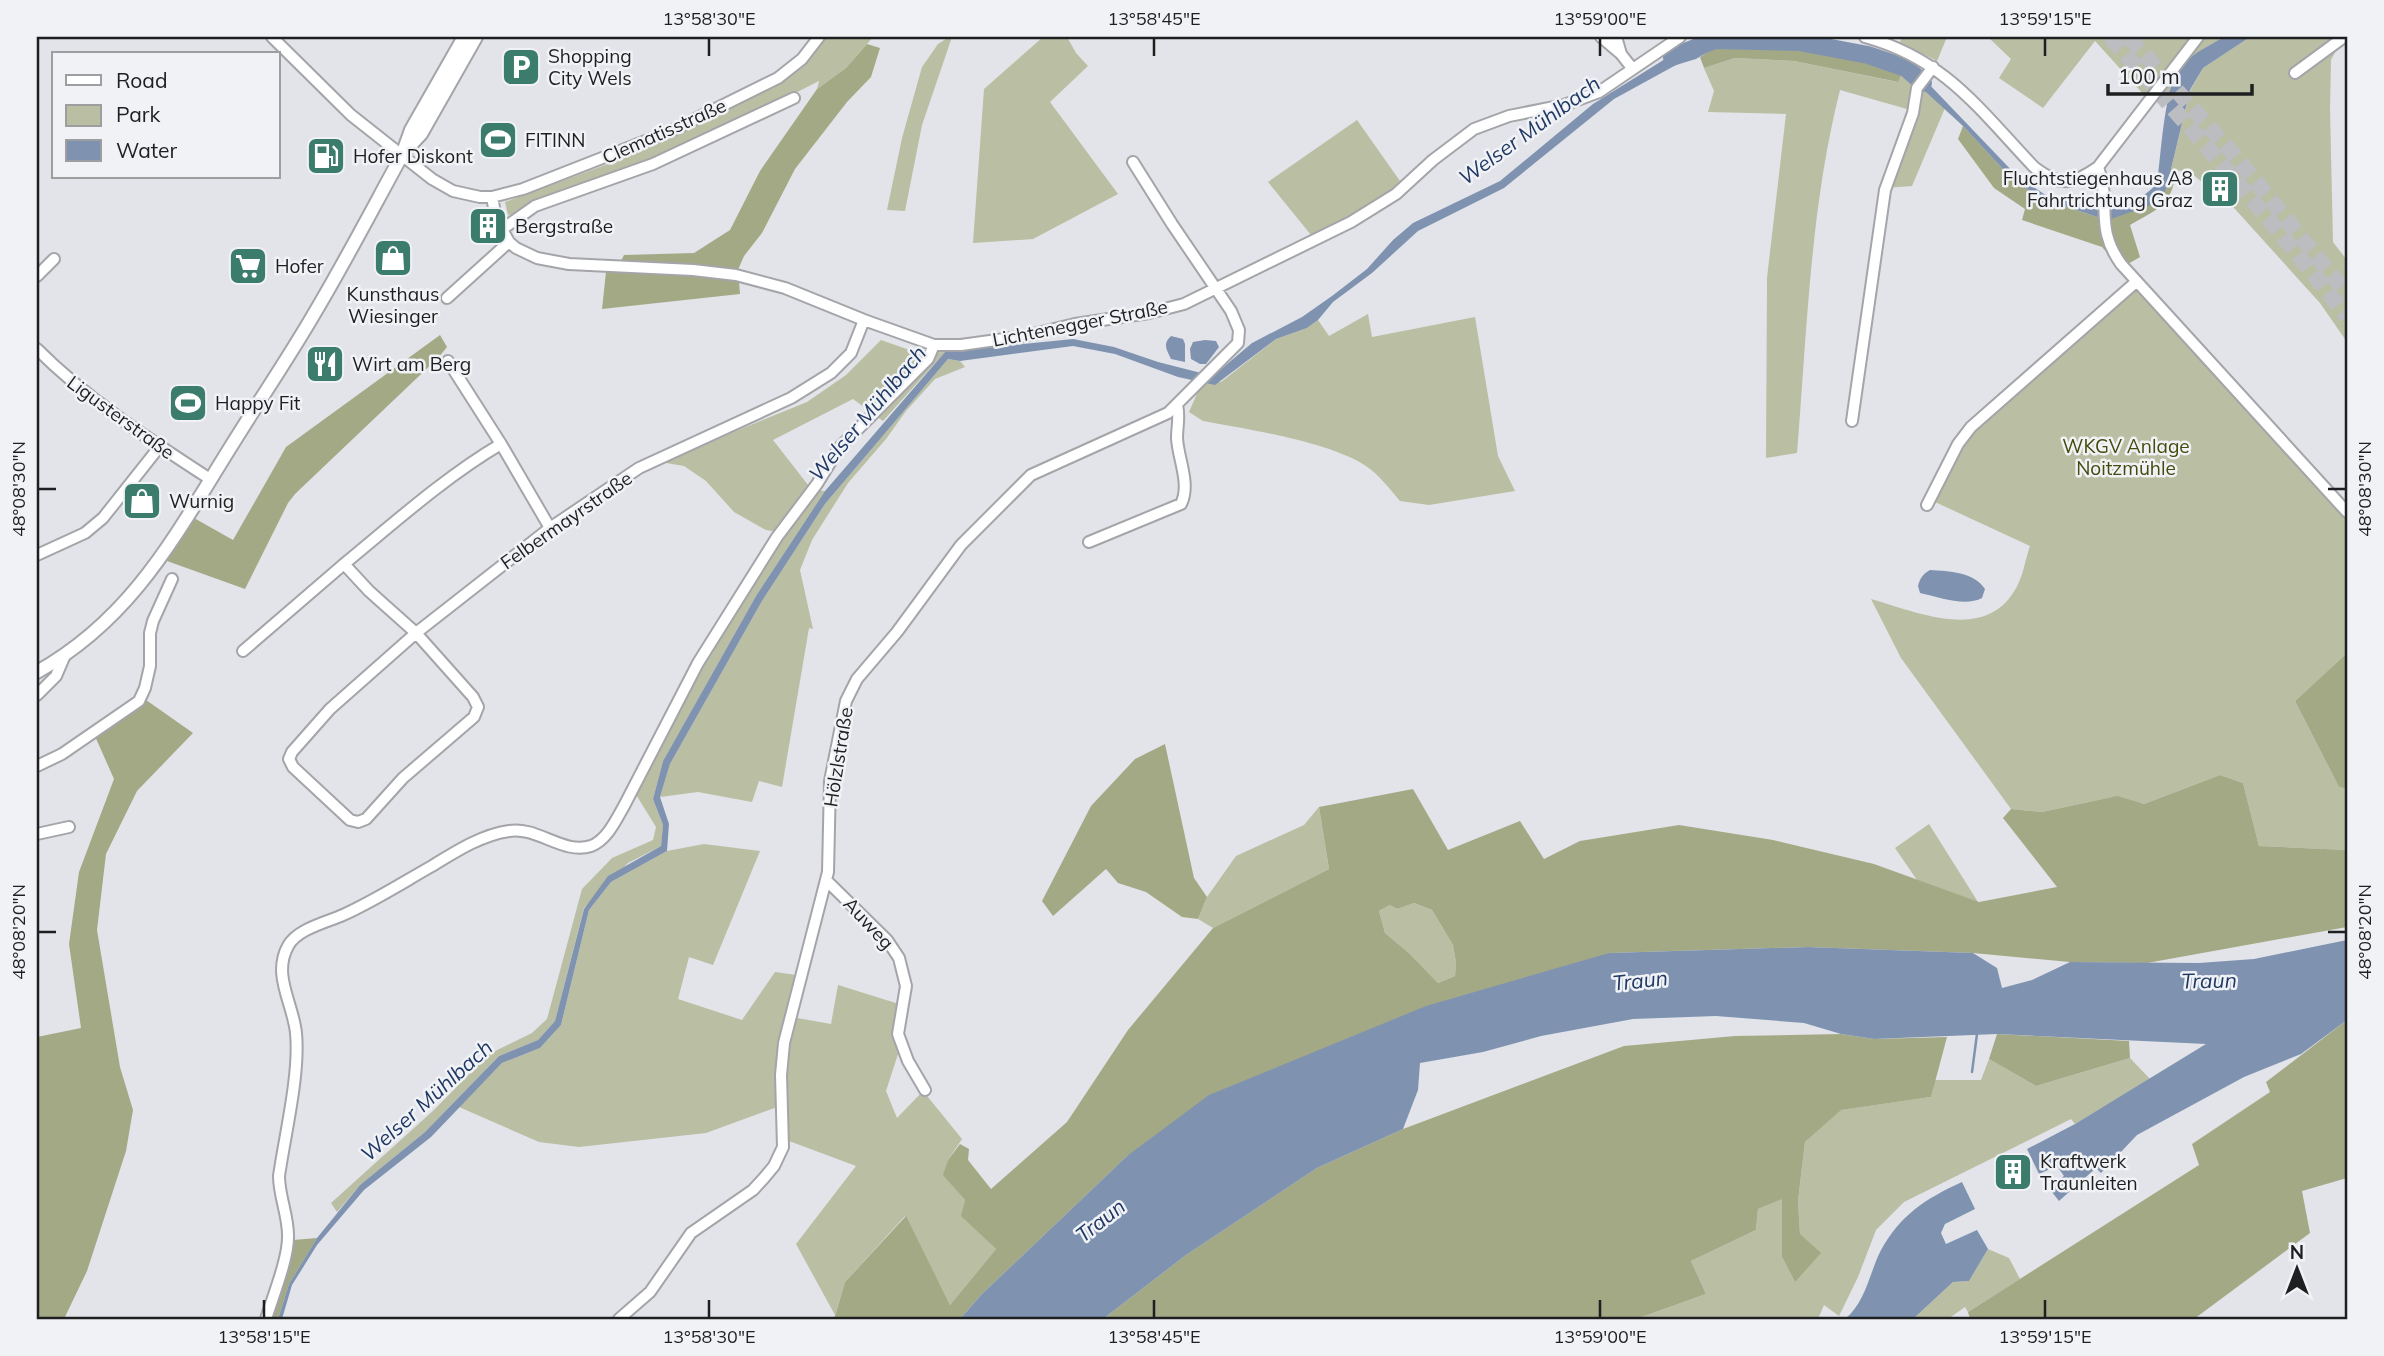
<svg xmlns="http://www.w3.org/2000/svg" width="2384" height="1356" viewBox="0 0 2384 1356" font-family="Mulish,sans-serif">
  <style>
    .green { fill: #babea2 }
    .forest { fill: #a4a985; fill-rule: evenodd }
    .water { fill: #7f93b1 }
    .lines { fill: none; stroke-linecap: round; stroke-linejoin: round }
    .stream { stroke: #7f93b1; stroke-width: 2.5 }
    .river { stroke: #7f93b1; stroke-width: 18 }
    .highway-tunnel { stroke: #bbbdc1; stroke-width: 16; stroke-dasharray: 16 8; stroke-linecap: butt }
    .minor-casing { stroke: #a3a5a9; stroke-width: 14 }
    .major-casing { stroke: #a3a5a9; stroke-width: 16 }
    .minor { stroke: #fff; stroke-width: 10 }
    .major { stroke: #fff; stroke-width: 12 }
    .ticks { fill: none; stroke: #1e1f20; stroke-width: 2.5 }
    .labels { text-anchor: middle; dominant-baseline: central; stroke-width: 5; stroke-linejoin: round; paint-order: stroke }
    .poi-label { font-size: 19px; fill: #1e1f20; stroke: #f0f2f6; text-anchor: start }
    .street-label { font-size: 19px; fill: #1e1f20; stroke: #f0f2f6 }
    .park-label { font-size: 19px; fill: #454a0d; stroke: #f0f2f6 }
    .water-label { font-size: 21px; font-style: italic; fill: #1f3964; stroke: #f0f2f6 }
    .neatline { fill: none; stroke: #1e1f20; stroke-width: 2.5 }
    .ticks-label { font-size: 18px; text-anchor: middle; fill: #1e1f20 }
  </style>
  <rect width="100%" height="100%" fill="#e2e4e9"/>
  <path class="green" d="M825,37H873L846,68L817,89L819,81C756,113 694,145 628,171C600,182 569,187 540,198C528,203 520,214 508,215L505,202L624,158L705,122L802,68Z
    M949,37H952L922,125L905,211L887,210L902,138L922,67L938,44Z
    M1043,37H1067L1076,53L1088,66L1050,102L1118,194L1033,239L973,243L984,89Z
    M1902,37H1947L1937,61L1900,42Z
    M1988,37H2224C2192,56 2174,63 2169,103L2145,96L2095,41L2043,108L1999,78L2011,59Z
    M2250,37H2343L2331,60L2330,109L2333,242L2347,260V342L2320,303L2235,209L2191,173L2171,169L2190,91L2203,68Z
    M1735,58L1794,61L1897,82L1903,70L1945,108L1912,186L1885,188L1914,111L1840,90C1810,209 1807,332 1797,453L1766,458L1767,278L1786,114L1708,112L1714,91L1704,68Z
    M1357,120L1400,181L1376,204L1311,235L1268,182Z
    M2135,289L2347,519V653L2295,701L2339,787L2347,789V850L2259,846L2243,783L2220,775L2144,804L2113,797L2042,812L2011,809L1901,658L1871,599C1920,613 1991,645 2019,582C2024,571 2026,557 2030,546L1935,502L1972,430Z
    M1368,314L1372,337L1475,317L1498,456L1515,491L1429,505L1400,501C1390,489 1379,475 1366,466C1330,442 1247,429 1203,421L1189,412L1202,382H1221L1276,339L1307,328L1318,320L1329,336Z
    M881,340L918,353L945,352L883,421L853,399L773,440L812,490L825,491L756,596L663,761L653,799L663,825L661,846L628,863L584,908L555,1021L538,1040L499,1056L425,1132L360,1185L337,1212L331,1203L434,1110L489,1054L532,1033L547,1019L582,889L612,858L653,840L656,827L635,793L697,674L783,533L766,530L734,512L706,481L684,466L660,462L807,402L846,375Z
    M948,359L960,361L965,367L935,379L906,411L886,439L848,483L812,540L800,570L813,629L809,628L782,787L759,781L752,802L698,792L660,797L670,764L762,601L825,504Z
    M1319,807L1329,869L1213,928L1198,919L1207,897L1236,856L1304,825Z
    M1929,824L1978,902L1917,880L1895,848Z
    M704,844L760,851L713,965L689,957L678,999L742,1020L775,972L796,975L786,1016L831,1024L838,985L899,1004L893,1034L899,1051L886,1091L897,1118L923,1091L962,1139L948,1160L944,1175L965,1200L962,1216L996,1249L950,1305L905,1216L845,1282L835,1315L796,1244L856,1166L781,1138L780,1106L706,1133L579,1147L539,1142L459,1107L502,1063L540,1048L561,1025L589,910L611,882L667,851Z
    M1414,903L1432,910L1453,945L1456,963L1455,976L1438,983L1409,953L1385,933L1379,911L1390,905L1397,909Z
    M2130,1058L2150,1079L2075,1124L2071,1119L1904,1202L1876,1230L1858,1277L1839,1316L1824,1305L1818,1319H1636L1706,1294L1691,1261L1756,1230L1758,1209L1783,1198L1782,1257L1795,1282L1800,1234L1798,1201L1805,1142L1840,1110L1931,1097L1935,1080H1981L1989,1059L2036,1086Z
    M1988,1249L2009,1258L2020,1279L1968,1312L1965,1307L1948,1319H1913L1953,1282L1969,1281Z"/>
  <path class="forest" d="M867,44L880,48L871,77L847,102L795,169L762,233L744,256L737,272L620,263L624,255L694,253L730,230L760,171L817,89L846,68Z
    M1797,46L1865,58L1903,70L1898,82L1794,61L1735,58L1704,68L1700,57L1716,47Z
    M1963,126L2012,179L2041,198L2100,218L2166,190L2171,169L2176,170C2172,206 2159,208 2130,225L2140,257L2121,268L2102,247L2022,220L2025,209L1994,188L1958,139Z
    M606,272L715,276L739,281L740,294L602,309Z
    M440,335L447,347L438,358L295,494L288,503L245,589L167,561L194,518L233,540L286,447Z
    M2347,653V789L2339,787L2295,701Z
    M139,695L193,733L137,791L106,854L97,930L120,1067L133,1110L126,1151L87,1271L64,1319H37V1037L81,1028L69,944L79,872L114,779L94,734Z
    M1165,744L1194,878L1207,897L1198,919L1182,917L1146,892L1118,883L1106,869L1053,916L1042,901L1091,806L1135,759Z
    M2220,775L2243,783L2259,846L2347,850V927L2147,963L2070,962L1973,953L1808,947L1609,953L1127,1156L981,1295L960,1319H834L845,1282L906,1216L950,1305L996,1249L961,1216L965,1200L943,1175L948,1160L960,1144L969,1149L968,1160L991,1189L1067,1122L1128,1030L1213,928L1329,869L1319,807L1413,789L1448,850L1520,821L1544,859L1580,841L1679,825L1773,840L1874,864L1979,902L2057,887L2003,818L2011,809L2042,812L2117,796L2144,804ZM1414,903L1432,910L1453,945L1456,963L1455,976L1438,983L1409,953L1385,933L1379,911L1390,905L1397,909Z
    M2347,1020V1178L2302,1191L2310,1233L2194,1319H1970L1968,1312L2199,1165L2192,1144L2270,1092L2266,1082Z
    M1841,1034L1874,1039L1947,1037L1931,1097L1841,1110L1805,1142L1798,1201L1800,1234L1821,1253L1795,1282L1782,1257V1199L1758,1209L1756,1230L1691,1261L1706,1294L1636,1319H1103L1186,1255L1317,1168L1403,1129L1624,1046L1735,1036Z
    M1997,1034L2129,1041L2130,1058L2036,1086L1989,1059Z
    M317,1238L289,1284L278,1319H271L293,1240Z"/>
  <path class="water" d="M2224,37H2250L2203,68L2190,90L2166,190L2154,204L2111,219L2100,218L2041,198L2012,179L1963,126L1902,70L1865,58L1797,46L1716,47L1696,59L1676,65L1614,99L1504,188L1418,231L1372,273L1333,302L1318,320L1307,328L1276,339L1215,385L1178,377L1115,354L1073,346L960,361L948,359L825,504L762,601L670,764L660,797L669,824L667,851L611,882L589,910L561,1025L540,1048L502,1063L431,1137L364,1190L317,1245L292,1285L282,1319H278L289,1284L317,1238L360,1185L425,1132L499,1056L538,1040L555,1021L584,909L608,876L661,846L663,825L653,799L663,761L756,596L825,491L945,352L1073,339L1114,347L1158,362L1213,376L1252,343L1302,317L1332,296L1367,269L1393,240L1413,223L1500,181L1593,104L1665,59L1715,40L1799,42L1868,55L1906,68L1926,81L2017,176L2044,194L2102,211C2121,209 2145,198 2157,183C2161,157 2164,89 2179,69C2190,54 2209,46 2224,37Z
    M1171,336L1183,339L1185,344V362L1171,359C1167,350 1162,344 1171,336Z
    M1205,340L1216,341L1219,347L1206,364H1200L1191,359L1190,349L1193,342Z
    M1930,570C1949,571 1974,572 1985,589L1982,598C1965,607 1939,597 1920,593L1918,586C1920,578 1923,574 1930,570Z
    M2347,940V1020L2301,1054L2244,1077L2137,1135L2101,1173L2096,1168L2059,1201L2048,1187L2064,1176L2057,1166L2039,1174L2027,1149L2075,1124L2206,1044L1997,1034L1874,1039L1841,1034L1804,1023L1716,1016L1633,1019L1541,1036L1483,1052L1420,1063L1418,1090L1403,1129L1317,1168L1186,1255L1103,1319H960L981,1295L1127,1156L1209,1095L1426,1006L1609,953L1808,947L1973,953L1997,968L2002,988L2032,980L2070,962L2199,963L2254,959Z
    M1962,1182L1975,1209L1945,1224L1941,1233L1946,1244L1977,1230L1988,1249L1969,1281L1953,1282L1913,1319H1845C1865,1303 1869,1275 1880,1252C1900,1215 1925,1199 1962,1182Z"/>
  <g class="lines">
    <path class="stream" d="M1972,1072L1977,1034"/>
    <path class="river" d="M1672,57L1715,40L1799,42L1868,55L1906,68L1923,83"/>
    <path class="highway-tunnel" d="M2110,37C2191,129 2273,220 2347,317
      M2129,37L2235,156L2347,294"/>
    <g class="minor-casing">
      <path id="minor" d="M272,37L351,115L432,179L453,191L480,197H492L523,189L671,131L778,78L802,59L819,37
        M1601,37L1621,54L1632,68
        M1616,37L1621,54
        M1865,37C1945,59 1979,109 2034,167C2060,187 2072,185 2098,167L2198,37
        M2295,73L2344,37
        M2098,167C2112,206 2094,226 2121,264L2347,512
        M492,197L496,218L509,242L516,248L537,258L569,264L693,270L736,275L785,288L864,320L934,345H961L1025,336L1075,324L1149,313L1184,304L1351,222L1396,194L1433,160L1474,129L1509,116L1564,105L1599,92L1680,37
        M501,230L535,206L653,164L794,98
        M37,276L54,259
        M447,298L509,242
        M37,349C88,400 150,440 210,479
        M448,361L501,444
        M1852,421L1885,190L1913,113L1917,88L1933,67
        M1927,505L1958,444L1971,427L2136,282
        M550,528L501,444C445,477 394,523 344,564L369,591L416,633L473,697L478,707L474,717L403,778L366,819L358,822L350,820L293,767L289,759L292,752L330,709L416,633L550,528L639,468L791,398L831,373L851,353L864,320
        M1089,542L1181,504C1191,484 1178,459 1177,438C1177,426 1180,417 1177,405
        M37,555L85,533L103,518L160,446
        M243,651L344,564
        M37,695L56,676L65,655
        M37,766L62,754L139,701L145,688L150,666V633L153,621L172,579
        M37,834L69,827
        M826,880L887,940L899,958L906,986L898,1034L908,1061L925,1090
        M266,1319C273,1296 289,1257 288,1235C288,1215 279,1196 279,1176C285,1134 300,1074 296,1033C293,1003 272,975 288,946C297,929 327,922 343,915C374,901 402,883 432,866C455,852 481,835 509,831C537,826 563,855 591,846C607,840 616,820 624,806L698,663L777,537L817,484L839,448L928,359L934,345
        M619,1319L650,1292L691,1233L753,1190L764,1178L774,1166L783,1147L781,1075L784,1043L828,872L830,781L846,701L857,679L897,632L961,545L1031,475L1168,413L1238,343L1239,330L1231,311L1172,224L1133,162"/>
    </g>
    <g class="major-casing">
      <path id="major" d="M406,150L421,134L476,37
        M37,672C135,617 177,532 235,440C261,398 289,357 314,314C345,262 373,208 402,155L411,130L464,37"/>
    </g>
    <use href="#minor" class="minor"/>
    <use href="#major" class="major"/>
  </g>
  <path class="ticks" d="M709,38V56M1154,38V56M1600,38V56M2045,38V56M38,489H56M2328,489H2346M38,932H56M2328,932H2346M264,1300V1318M709,1300V1318M1154,1300V1318M1600,1300V1318M2045,1300V1318"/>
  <defs>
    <g id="parking-square" transform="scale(2.0125)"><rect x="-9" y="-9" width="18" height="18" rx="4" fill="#3b7c6d" stroke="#f0f2f6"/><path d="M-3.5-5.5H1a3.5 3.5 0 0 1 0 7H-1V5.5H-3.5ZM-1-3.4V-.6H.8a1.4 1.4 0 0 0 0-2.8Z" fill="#fff"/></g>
    <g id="stadium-square" transform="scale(2.0125)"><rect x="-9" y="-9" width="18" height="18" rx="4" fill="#3b7c6d" stroke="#f0f2f6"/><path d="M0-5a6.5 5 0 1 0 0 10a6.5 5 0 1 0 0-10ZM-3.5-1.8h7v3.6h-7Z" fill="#fff"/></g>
    <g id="fuel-square" transform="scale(2.0125)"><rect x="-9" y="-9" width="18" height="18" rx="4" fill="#3b7c6d" stroke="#f0f2f6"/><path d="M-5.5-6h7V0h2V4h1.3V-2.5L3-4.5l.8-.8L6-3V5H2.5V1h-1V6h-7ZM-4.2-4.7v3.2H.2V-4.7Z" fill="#fff"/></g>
    <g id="building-square" transform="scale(2.0125)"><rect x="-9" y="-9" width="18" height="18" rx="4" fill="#3b7c6d" stroke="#f0f2f6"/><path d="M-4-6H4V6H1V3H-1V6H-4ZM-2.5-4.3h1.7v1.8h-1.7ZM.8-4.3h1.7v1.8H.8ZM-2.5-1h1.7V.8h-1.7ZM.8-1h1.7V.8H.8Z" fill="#fff"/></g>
    <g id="shop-square" transform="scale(2.0125)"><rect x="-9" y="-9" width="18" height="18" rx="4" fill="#3b7c6d" stroke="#f0f2f6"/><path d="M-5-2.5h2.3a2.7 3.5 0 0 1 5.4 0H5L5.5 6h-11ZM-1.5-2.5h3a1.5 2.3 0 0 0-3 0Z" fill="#fff"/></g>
    <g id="supermarket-square" transform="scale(2.0125)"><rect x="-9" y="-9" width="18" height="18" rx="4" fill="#3b7c6d" stroke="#f0f2f6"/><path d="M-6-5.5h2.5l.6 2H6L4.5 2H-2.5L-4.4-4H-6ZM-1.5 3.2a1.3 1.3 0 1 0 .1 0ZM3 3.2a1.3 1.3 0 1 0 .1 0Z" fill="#fff"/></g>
    <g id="restaurant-square" transform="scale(2.0125)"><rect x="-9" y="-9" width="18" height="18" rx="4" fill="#3b7c6d" stroke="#f0f2f6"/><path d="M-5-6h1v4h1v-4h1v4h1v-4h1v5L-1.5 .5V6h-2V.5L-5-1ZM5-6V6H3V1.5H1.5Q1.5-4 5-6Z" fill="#fff"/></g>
  </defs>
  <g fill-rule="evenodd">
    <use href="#parking-square" x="521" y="67"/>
    <use href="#stadium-square" x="498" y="140"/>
    <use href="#fuel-square" x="326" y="156"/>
    <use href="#building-square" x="2220" y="189"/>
    <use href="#building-square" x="488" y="226"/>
    <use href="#shop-square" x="393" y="258"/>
    <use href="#supermarket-square" x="248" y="266"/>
    <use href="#restaurant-square" x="325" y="364"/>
    <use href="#stadium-square" x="188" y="403"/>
    <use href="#shop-square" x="142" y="501"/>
    <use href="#building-square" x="2013" y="1172"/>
  </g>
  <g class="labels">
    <g class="poi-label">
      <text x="548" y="56">Shopping<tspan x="548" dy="22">City Wels</tspan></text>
      <text x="525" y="140">FITINN</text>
      <text x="353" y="156">Hofer Diskont</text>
      <text x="2193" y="178" text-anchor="end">Fluchtstiegenhaus A8<tspan x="2193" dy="22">Fahrtrichtung Graz</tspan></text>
      <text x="515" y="226">Bergstraße</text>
      <text x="275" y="266">Hofer</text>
      <text x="393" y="294" text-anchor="middle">Kunsthaus<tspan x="393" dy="22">Wiesinger</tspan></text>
      <text x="352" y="364">Wirt am Berg</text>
      <text x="215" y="403">Happy Fit</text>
      <text x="169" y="501">Wurnig</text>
      <text x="2040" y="1161">Kraftwerk<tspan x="2040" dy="22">Traunleiten</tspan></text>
    </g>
    <g class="street-label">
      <text transform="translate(664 131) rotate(-24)">Clematisstraße</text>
      <text transform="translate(1080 323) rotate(-11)">Lichtenegger Straße</text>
      <text transform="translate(121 417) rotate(36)">Ligusterstraße</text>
      <text transform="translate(566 520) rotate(-35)">Felbermayrstraße</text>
      <text transform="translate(838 757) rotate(-81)">Hölzlstraße</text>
      <text transform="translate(869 923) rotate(47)">Auweg</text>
    </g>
    <g class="park-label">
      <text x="2126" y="446">WKGV Anlage<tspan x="2126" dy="22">Noitzmühle</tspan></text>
    </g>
    <g class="water-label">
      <text transform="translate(1529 130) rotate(-36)">Welser Mühlbach</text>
      <text transform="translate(867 413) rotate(-50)">Welser Mühlbach</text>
      <text transform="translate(1640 980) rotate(-6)">Traun</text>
      <text transform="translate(2209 980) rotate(-1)">Traun</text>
      <text transform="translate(426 1100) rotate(-42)">Welser Mühlbach</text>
      <text transform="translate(1100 1220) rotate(-38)">Traun</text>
    </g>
  </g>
  <rect width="2384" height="1356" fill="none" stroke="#f0f2f6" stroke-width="77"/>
  <rect x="52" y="52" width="228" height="126" fill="#f0f2f6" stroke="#9c9ea0" stroke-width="2"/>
  <rect x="66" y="75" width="35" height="10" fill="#ffffff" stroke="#9c9ea0" stroke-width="2"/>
  <text x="116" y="88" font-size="21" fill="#1e1f20">Road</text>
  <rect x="66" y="105" width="35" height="21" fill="#babea2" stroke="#9c9ea0" stroke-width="2"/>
  <text x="116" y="122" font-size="21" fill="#1e1f20">Park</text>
  <rect x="66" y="140" width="35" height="21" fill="#7f93b1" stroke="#9c9ea0" stroke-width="2"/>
  <text x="116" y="158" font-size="21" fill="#1e1f20">Water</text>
  <g transform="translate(2297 1269)" stroke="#f0f2f6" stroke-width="5" paint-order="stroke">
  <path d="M0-5L12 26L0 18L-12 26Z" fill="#1e1f20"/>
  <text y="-10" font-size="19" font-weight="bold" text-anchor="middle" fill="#1e1f20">N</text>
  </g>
  <path d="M2108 84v10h144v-10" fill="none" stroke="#1e1f20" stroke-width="3.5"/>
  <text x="2118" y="84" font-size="21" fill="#1e1f20" stroke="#f0f2f6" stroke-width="5" paint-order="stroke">100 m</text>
  <rect x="38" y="38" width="2308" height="1280" class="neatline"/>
  <g class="ticks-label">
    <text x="709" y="25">13°58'30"E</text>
    <text x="1154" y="25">13°58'45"E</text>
    <text x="1600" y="25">13°59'00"E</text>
    <text x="2045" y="25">13°59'15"E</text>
    <text transform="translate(19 489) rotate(-90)" y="6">48°08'30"N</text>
    <text transform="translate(2365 489) rotate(-90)" y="6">48°08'30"N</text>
    <text transform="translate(19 932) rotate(-90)" y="6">48°08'20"N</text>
    <text transform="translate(2365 932) rotate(-90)" y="6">48°08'20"N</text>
    <text x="264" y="1343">13°58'15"E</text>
    <text x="709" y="1343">13°58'30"E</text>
    <text x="1154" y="1343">13°58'45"E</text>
    <text x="1600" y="1343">13°59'00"E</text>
    <text x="2045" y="1343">13°59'15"E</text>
  </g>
</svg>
